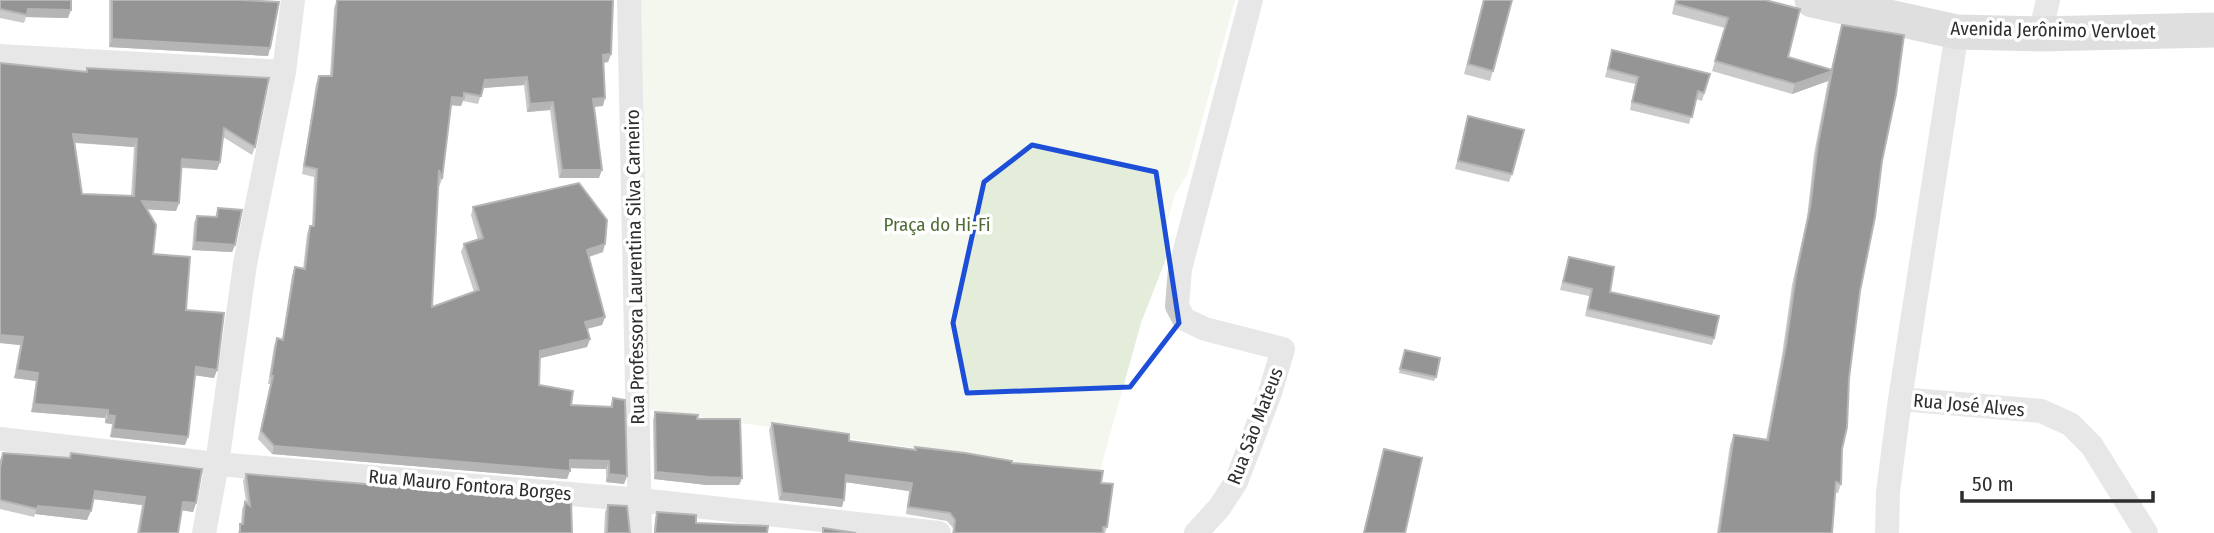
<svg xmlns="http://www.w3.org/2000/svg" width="2214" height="533" viewBox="0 0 2214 533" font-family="'Fira Sans Condensed',sans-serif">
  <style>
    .green { fill: #e4edda }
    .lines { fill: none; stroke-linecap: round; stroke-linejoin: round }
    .street { stroke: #cbcbcb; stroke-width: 24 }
    .secondary { stroke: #b8b8b8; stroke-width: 35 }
    .wall { fill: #8a8a8a; fill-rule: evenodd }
    .shaded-wall { fill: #5b5b5b }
    .building { fill: #151515; stroke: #5b5b5b; stroke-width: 2; fill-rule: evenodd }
    .marked { fill: none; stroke: #1d4ed8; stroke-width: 5; stroke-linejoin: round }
    .labels { text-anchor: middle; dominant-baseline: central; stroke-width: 7; stroke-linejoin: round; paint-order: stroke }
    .street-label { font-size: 19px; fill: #2e2e2e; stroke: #fff }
    .park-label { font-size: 19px; fill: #516d37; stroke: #fff }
  </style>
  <rect width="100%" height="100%" fill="#fff"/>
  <path class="green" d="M636,0H1235L1187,175L1175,194L1165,231L1167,256L1141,323L1099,474L650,410L635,268Z"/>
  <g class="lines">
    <path class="street" d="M629,0L640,533
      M2040,34L2048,0
      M0,56L284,72
      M1900,399L2041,411L2070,424L2092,446L2146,533
      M0,439L217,464L641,500L939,533
      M204,533L217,464L245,264L284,72L293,0
      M1196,533L1219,508L1236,482L1270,393L1283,349L1205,329L1184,319L1177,306L1180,269L1251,0
      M1887,533L1888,492L1900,399L1957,32"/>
    <path class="secondary" d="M1812,0L1957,32L2040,34L2214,30"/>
  </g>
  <path class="wall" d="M0,0L68,18L26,17L24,23L0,18Z
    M107,0H241L270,48L268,56L109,47V0Z
    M337,0L611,54L608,62L603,63V106L594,107L599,178H559L550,110L527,112L524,85L483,88L478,104L463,101L461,106L451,105L442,179L439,187L438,184L432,307L474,292L461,252L464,244L478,240L471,215L473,207L603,252L589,257L605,317L602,325L587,329L590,339L587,347L540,358L539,385L571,405L610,407L613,398L627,476L624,484L606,482V469L570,468L567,479L272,454L258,439L270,384H268L274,346L277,338L282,340L292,275L295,267L303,269L307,234L310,226H312L314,177L302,174L316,84L319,76H330L334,8Z
    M1483,0H1512L1493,71L1490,81L1464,74Z
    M1675,0H1765L1788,57L1831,70L1839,35L1842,25L1882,161L1860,291L1849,378L1842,449L1841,484L1838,493H1835L1832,533H1717L1730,445L1734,435L1766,440L1782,355L1792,285L1807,218L1814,154L1828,81L1792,94L1712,71L1725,28L1672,14Z
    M1612,50L1710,74L1702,101L1696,99L1689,124L1630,110L1635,84L1605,77Z
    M0,63L86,72L87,68L269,78L255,147L252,155L223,137L220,162L217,170L181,168L179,203L176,211L147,209L153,254L186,310L217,370L214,378L195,375L185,445L110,437L112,424L105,423V418L31,412L36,381L14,378L20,345L0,343ZM75,143L134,147L131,196L82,194Z
    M1468,116L1512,174L1509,182L1455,169Z
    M218,208L235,245L232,252L192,250L194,223L197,216L215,217Z
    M1569,257L1610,292L1714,338L1712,345L1585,316L1589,296L1560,290Z
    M1405,350L1436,377L1434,381L1399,373Z
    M655,412L697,419L742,478L739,485H707L654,479L653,420Z
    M772,423L849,441L914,450L915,447L1012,463L1101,483L1107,527L1105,533H952L953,528L947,521L906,514L909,491L846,482L842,507L779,500L769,430Z
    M1384,449L1405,533H1363Z
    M3,453L69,458L71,453L196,503L193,512L182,510L178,533H137L142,505L93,499L87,520L35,514L34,517L0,509V460Z
    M246,474L572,533H238L241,524L242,509L246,502L243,481Z
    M608,505L630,533H604L605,512Z
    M657,512L696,523L767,533H654L655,519Z"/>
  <path class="shaded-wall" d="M28,9L71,10L68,18L26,17Z
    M112,39L270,48L268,56L109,47Z
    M611,54L608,62L600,63L603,55Z
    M1832,71L1828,81L1792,94L1795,84Z
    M527,77L524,85L483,88L485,80Z
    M452,97L464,98L461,106L449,105Z
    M605,98L603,106L590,107L593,99Z
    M553,102L550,110L527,112L530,104Z
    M73,134L137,139L134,147L70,142Z
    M182,159L220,162L217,170L179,167Z
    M562,170H602L599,178H559Z
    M142,201L179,203L176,211L139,209Z
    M195,242L235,245L232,252L192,250Z
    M605,244L603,252L584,258L587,250Z
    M605,317L602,325L582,330L585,322Z
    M0,335L23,337L20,345L0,343Z
    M590,339L587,347L537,359L540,351Z
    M196,367L217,370L214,378L193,375Z
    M17,370L38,373L36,381L14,378Z
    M34,404L108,410L105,418L31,412Z
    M108,415L115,416L112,424L105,423Z
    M113,429L188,437L185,445L110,437Z
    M274,446L570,471L567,479L272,454Z
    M570,460L609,461L606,469L567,468Z
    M656,472L742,478L739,485H707L654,479Z
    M609,474L627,476L624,484L606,482Z
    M846,475L912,483L909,491L844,482Z
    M95,491L145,497L142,505L92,499Z
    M782,493L844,500L842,507L779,500Z
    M183,502L196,503L193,512L180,510Z
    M38,506L91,511L87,520L35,514Z"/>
  <path class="building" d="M0,0H71V10L28,9L27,15L0,9Z
    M112,0H241L279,2L270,48L112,39Z
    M337,0H613L611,54L603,55L605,98L593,99L602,170H562L553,102L530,104L527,77L485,80L481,96L464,93V98L452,97L442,179L439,170L432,307L479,290L464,244L483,238L473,207L579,183L607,220L605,244L587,250L605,317L585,322L590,339L540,351L539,385L573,391L571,405L612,407L613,398L625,400L627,476L609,474V461L570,460V471L274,446L261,431L273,376H271L277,338L283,340L295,267L305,269L310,226H314L317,169L304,166L319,76H332Z
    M1484,0H1512L1493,71L1468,64Z
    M1677,0H1765L1800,9L1788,57L1832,70L1842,25L1904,35L1896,94L1882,161L1875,217L1860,291L1849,378L1847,427L1842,449L1841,484L1836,482L1832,533H1719L1734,435L1768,440L1786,345L1796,275L1810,208L1818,144L1832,71L1795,84L1715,61L1728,18L1676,4Z
    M1612,50L1710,74L1704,93L1698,91L1692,117L1632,102L1638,77L1608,69Z
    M0,63L87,72V68L269,78L255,147L224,128L220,162L182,159L179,203L142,201L156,225L153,254L190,257L186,310L224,313L217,370L196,367L188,437L113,429L115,416L108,415V410L34,404L38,373L17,370L23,337L0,335ZM73,134L137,139L134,196L82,194Z
    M1468,116L1524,130L1512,174L1458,161Z
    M218,208L242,210L235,245L195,242L197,216L217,217Z
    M1569,257L1614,267L1610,292L1719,316L1714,338L1588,309L1592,289L1563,282Z
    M1405,350L1440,358L1436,377L1400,369Z
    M655,412L698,415L697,419H740L742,478L709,477L656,472Z
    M772,423L849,434V441L916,450L915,447L965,453L1012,461V463L1103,471L1101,483L1113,484L1107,527H1103V533H954L955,520L950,513L908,507L912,483L846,475L844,500L782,493Z
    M1384,449L1422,458L1405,533H1364Z
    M3,453L70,458L71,453L202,469L196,503L183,502L178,533H139L145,497L95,491L91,511L38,506L37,509L0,500V468Z
    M246,474L571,501L572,533H240V524H243L245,502L250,506Z
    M608,505L627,506L630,533H607Z
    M657,512L696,515V523L768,526L767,533H655Z
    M823,528L856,533H823Z"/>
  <path d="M0 0H2214V533H0ZM1032,145L1156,172L1179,323L1130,387L967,393L953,323L984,182Z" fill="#fff" fill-opacity=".55" fill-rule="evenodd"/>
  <path class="marked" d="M1032,145L1156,172L1179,323L1130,387L967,393L953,323L984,182Z"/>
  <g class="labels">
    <g class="street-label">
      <text transform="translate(2053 30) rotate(1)">Avenida Jerônimo Vervloet</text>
      <text transform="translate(635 267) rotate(-91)">Rua Professora Laurentina Silva Carneiro</text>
      <text transform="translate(1969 405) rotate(5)">Rua José Alves</text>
      <text transform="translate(1255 426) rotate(-69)">Rua São Mateus</text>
      <text transform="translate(470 485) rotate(5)">Rua Mauro Fontora Borges</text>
    </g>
    <g class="park-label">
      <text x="937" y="224">Praça do Hi-Fi</text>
    </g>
  </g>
  <path d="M1962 491v10h191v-10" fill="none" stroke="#2e2e2e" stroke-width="3.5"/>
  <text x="1972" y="491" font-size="21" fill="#2e2e2e" stroke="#ffffff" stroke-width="5" paint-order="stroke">50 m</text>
</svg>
